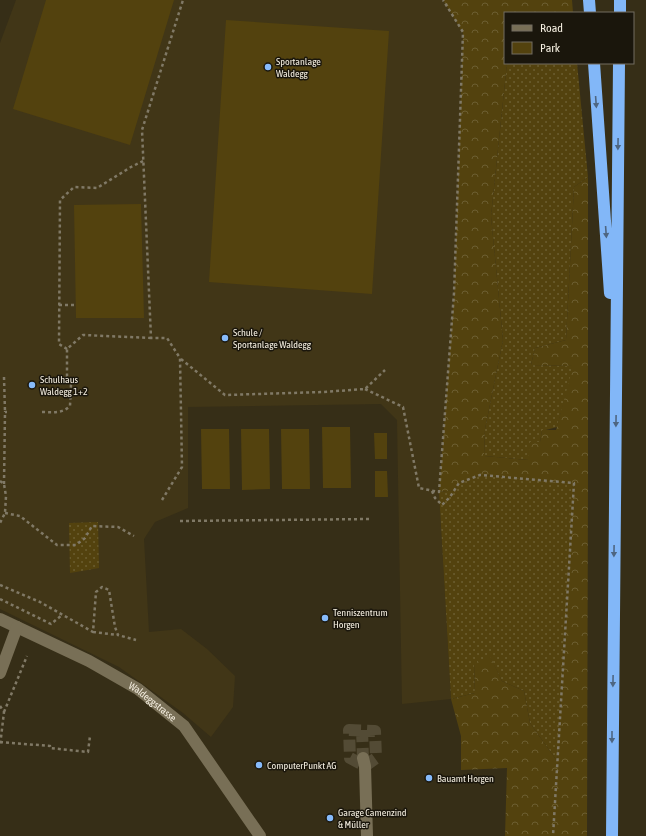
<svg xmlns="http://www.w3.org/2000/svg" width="646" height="836" viewBox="0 0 646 836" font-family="'Asap Condensed',sans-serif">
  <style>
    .built { fill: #413617 }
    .green { fill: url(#green-dots) }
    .forest { fill: url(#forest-crowns) }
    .pitch { fill: #53420e }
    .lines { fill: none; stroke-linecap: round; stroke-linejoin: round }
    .minor-tunnel { stroke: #534b35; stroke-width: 12; stroke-dasharray: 12 6; stroke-linecap: butt }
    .path { stroke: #807966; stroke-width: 2.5; stroke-dasharray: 3 3; stroke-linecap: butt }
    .minor { stroke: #786f56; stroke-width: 12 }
    .highway { stroke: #82b7f8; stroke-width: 12 }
    .oneway { fill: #4e6682 }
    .poi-dot { fill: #87bbfb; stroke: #1a160c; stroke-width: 1.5 }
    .labels { text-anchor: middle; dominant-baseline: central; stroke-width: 3; stroke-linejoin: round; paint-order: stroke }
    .poi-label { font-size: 10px; fill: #f5efe1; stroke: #1a160c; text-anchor: start }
    .street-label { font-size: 10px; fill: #f5efe1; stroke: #1a160c }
  </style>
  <defs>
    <pattern id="green-dots" width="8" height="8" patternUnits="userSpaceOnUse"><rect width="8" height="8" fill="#53420e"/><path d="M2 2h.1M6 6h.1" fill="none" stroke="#6c5e31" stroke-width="1.8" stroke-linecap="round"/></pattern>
    <pattern id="forest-crowns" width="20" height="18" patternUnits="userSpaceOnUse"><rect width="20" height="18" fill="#53420e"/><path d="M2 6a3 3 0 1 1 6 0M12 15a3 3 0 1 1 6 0" fill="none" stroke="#6c5e31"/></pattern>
  </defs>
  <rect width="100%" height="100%" fill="#362e17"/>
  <path class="built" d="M16,0H443L463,32L454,293L439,492L451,699L402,704L397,420L381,404L188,407V508L155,522L144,539L149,632L181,629L207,649L235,676L233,707L211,737L183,713L119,667L0,609V43Z"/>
  <path class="green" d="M507,63H577L588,177L574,187L566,340L535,348L531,365L574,366L557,427L542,431L540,442L529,460L484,456L485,429L503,340L491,216Z
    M480,475L574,483L557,761L530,723L524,691L502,681L490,657L474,664L475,693L451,699L439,492L455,490L459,483Z
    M98,522L99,568L70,573L69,523Z"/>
  <path class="forest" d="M443,0H572L573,13H505V63H507L491,216L503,340L485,429L484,456L528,460L530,442H540L542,430H556L573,366L531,365L535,348L566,340L574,187L588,177V471L587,836H505L507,768L461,770V736L451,699L475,693L474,663L490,656L502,681L524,691L530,723L557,761L574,483L480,475L459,483L455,490L439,492L454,293L463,33Z"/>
  <path class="pitch" d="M46,0H174L130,145L13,109Z
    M226,20L389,31L372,294L209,282Z
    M141,204L144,318H76L74,205Z
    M322,427H350L351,488H323Z
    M201,429H229L230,489H202Z
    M241,429H269L270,489L242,490Z
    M281,429H309L310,489H282Z
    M374,433H387V459H375Z
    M375,471H387L388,497H375Z"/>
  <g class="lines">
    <path class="minor-tunnel" d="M349,730L375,731L376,758L365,766L350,758Z
      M362,730L363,758"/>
    <path class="path" d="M59,305H75
      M67,349L59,344L60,200L74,187L97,188L131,167L143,161
      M181,359L225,395L323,392L365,389L385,370
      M4,377L5,412
      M365,389L403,407L419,488L439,492L454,293L463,32L443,0
      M42,412C52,412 62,414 70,406L71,384L67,376V349L83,335L151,338
      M0,481L4,484L6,496L5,513L0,523
      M4,484L5,412H7
      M432,491L435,498L442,505L450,497L459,483L480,475L574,483L553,836
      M162,500L182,467L180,358L167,338H151L142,130L183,0
      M5,513L20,516L57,545H76L85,538L92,526L118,527L134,536
      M180,521L371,519
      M0,585L40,602L93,632L96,592L102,587L109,590L115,627L118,635L136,640
      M0,599L51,624L62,615
      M93,632L118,635
      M0,706L4,712L0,746
      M4,712L27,656
      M0,742L50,746V748L88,752L90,736"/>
    <g class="minor">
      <path id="s1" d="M0,619L89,661L138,689L184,726L260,836"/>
      <path d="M0,673L17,627"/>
      <path d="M363,758L365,766L367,836"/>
    </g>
    <path class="highway" d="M589,0L590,13
      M620,13V0
      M594,63L610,293
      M612,836L619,63"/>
  </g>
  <defs><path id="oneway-solid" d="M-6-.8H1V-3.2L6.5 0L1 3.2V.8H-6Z"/></defs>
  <g class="oneway">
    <use href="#oneway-solid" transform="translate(596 102) rotate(86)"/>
    <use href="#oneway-solid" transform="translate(618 144) rotate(91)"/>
    <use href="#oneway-solid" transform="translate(606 232) rotate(86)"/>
    <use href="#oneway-solid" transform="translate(616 421) rotate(91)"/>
    <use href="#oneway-solid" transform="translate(614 551) rotate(91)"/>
    <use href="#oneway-solid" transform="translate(613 681) rotate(91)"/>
    <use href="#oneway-solid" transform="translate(612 737) rotate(90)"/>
  </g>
  <g class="poi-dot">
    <circle cx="268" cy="67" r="4"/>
    <circle cx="225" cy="338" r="4"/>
    <circle cx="32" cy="385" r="4"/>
    <circle cx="325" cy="618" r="4"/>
    <circle cx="259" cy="765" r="4"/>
    <circle cx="429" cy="778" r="4"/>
    <circle cx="330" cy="818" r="4"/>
  </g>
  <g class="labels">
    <g class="poi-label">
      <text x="276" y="61">Sportanlage<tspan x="276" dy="12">Waldegg</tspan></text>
      <text x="233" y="332">Schule /<tspan x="233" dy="12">Sportanlage Waldegg</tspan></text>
      <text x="40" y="379">Schulhaus<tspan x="40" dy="12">Waldegg 1+2</tspan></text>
      <text x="333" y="612">Tenniszentrum<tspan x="333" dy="12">Horgen</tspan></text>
      <text x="267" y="765">ComputerPunkt AG</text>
      <text x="437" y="778">Bauamt Horgen</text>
      <text x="338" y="812">Garage Camenzind<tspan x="338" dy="12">&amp; Müller</tspan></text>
    </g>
    <g class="street-label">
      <text stroke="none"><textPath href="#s1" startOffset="174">Waldeggstrasse</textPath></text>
    </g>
  </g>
  <rect x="504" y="12" width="130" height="52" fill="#1a160c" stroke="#726d61"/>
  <rect x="512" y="25" width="20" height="6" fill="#786f56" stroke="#726d61"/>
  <text x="540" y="32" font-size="12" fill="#f5efe1">Road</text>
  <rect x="512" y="42" width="20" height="12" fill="#53420e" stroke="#726d61"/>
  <text x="540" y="52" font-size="12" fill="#f5efe1">Park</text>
</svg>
